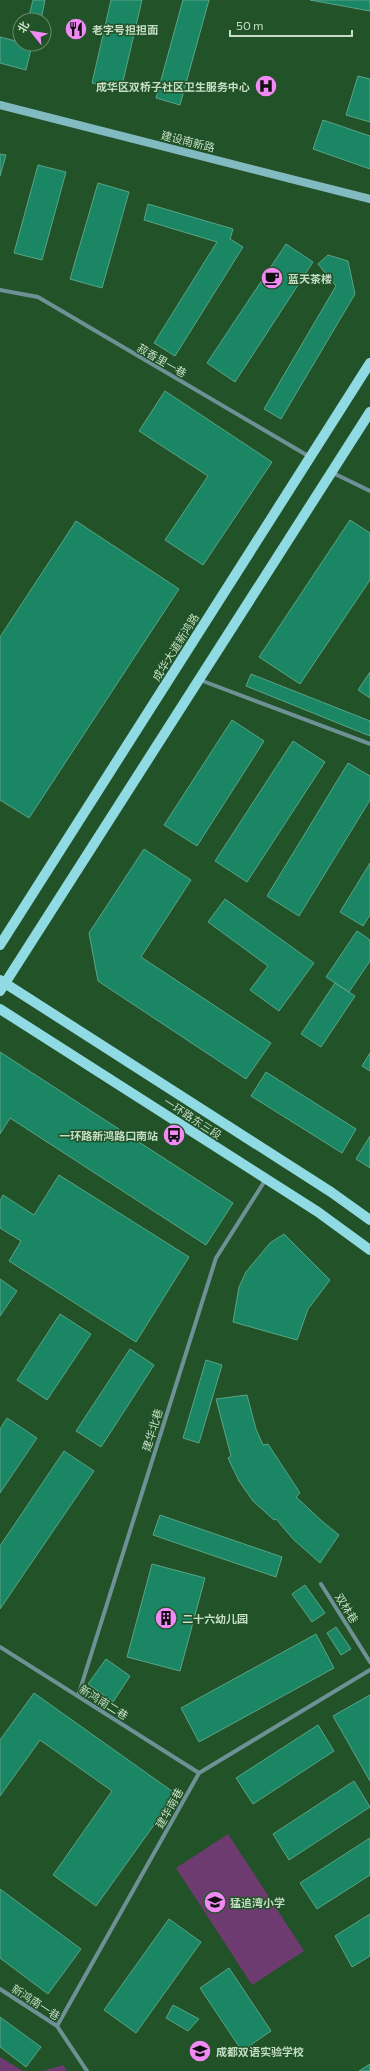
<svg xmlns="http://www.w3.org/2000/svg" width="370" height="2071" viewBox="0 0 370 2071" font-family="Commissioner,'Noto Sans SC',sans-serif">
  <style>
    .green { fill: #6d3b6f }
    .building { fill: #1a8664; stroke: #5aa487 }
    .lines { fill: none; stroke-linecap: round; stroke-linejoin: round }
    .street { stroke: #6e9195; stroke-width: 4 }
    .secondary { stroke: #81bac1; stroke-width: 8 }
    .primary { stroke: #90dae3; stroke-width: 10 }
    .labels { text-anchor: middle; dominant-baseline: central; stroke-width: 3; stroke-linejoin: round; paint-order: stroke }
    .poi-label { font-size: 11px; font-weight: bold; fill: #c5dec5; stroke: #225228; text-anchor: start }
    .street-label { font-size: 11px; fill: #c5dec5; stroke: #225228 }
  </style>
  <rect width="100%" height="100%" fill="#225228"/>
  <path class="green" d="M228,1834L304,1951L252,1985L176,1868Z
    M0,2057L23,2071H0Z
    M63,2065L67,2071H43Z"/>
  <path class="building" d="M33,0H45L41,20H28Z
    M111,0H142L121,90L92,83Z
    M183,0H209L180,105L156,98Z
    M310,0H370V11Z
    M0,37L20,42V44L32,45L26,70L0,63Z
    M358,76L370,79V122L346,115Z
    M323,120L370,136V169L313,149Z
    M0,154L6,155L0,176Z
    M38,165L66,172L42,260L14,253Z
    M98,183L129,192L102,288L70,279Z
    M148,204L233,229L230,239L243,247L175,356L154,343L217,242L144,220Z
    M286,244L313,262L235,382L207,363Z
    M328,255L348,261L355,294L281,419L264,409L336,286L318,264Z
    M165,391L272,462L203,565L165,540L208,476L139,431Z
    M350,520L370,533V580L300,684L259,657Z
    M76,521L179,589L29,818L0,800V637Z
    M370,672V698L358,690Z
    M251,674L370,721V736L246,686Z
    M232,720L264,741L197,846L164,825Z
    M293,741L325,762L247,882L215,861Z
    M348,763L370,776V800L299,916L267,896Z
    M144,849L191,880L141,957L271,1043L246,1079L98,981L89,933Z
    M370,863V915L363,926L340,912Z
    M225,899L314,963L279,1011L250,990L268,966L208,922Z
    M357,931L370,940V961L349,992L326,977Z
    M335,983L355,996L321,1047L301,1034Z
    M0,1052L233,1203L206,1245L10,1118L0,1134Z
    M370,1053V1071L362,1066Z
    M266,1072L356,1129L342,1153L251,1096Z
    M370,1136V1168L356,1159Z
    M59,1175L189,1257L136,1342L9,1261L21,1241L0,1228V1201L3,1195L34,1215Z
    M284,1234L330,1280L308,1309L297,1340L233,1322L239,1287L246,1272L270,1243Z
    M0,1279L17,1291L0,1316Z
    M60,1314L91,1334L47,1400L17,1380Z
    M130,1349L154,1365L101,1447L76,1431Z
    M206,1360L222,1365L199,1443L183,1438Z
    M247,1395L256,1429L263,1445L268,1444L300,1493L296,1497L323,1522L339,1535L320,1563L293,1539L276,1519L274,1520L253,1501L239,1481L228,1458L231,1456L216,1399Z
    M7,1418L37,1438L0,1493V1429Z
    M64,1451L94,1471L0,1609V1546Z
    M160,1515L282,1557L276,1577L153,1535Z
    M152,1564L205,1578L180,1671L127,1657Z
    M305,1585L325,1613L312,1622L292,1594Z
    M336,1627L351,1649L341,1655L327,1633Z
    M316,1634L334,1668L199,1742L181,1708Z
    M106,1659L130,1676L113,1702L88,1684Z
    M34,1693L176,1794L96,1906L53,1875L112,1791L40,1740L0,1796V1740Z
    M370,1695V1781L333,1716Z
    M318,1725L334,1751L253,1804L236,1778Z
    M354,1781L370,1807L289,1860L273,1834Z
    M370,1838V1875L317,1909L300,1883Z
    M0,1889L81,1949L48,1994L0,1958Z
    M370,1914V1956L352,1967L335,1936Z
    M169,1919L201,1942L136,2033L104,2010Z
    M229,1968L271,2031L242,2051L200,1988Z
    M173,2005L199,2019L188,2031L166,2018Z
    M0,2017L41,2047L26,2067L0,2047Z
    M370,2064V2071H359Z"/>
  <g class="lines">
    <path class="street" d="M0,290L38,297L310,457
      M331,472L370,491
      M200,680L370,744
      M321,1584L370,1662
      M0,1647L199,1773
      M78,1696L216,1258L266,1179
      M0,1989L57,2026L87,2071
      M57,2026L199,1773L370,1670"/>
    <path class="secondary" d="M0,105L370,199"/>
    <path class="primary" d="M0,945L370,363
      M0,980L331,1192L370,1220
      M0,991L370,412
      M0,1009L318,1212L370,1250"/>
  </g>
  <defs>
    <g id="restaurant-disc" transform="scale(1.15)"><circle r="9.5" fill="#f18af4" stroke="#225228"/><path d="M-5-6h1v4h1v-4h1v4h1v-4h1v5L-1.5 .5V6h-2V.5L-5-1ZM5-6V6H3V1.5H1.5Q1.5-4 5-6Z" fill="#111"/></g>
    <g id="hospital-disc" transform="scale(1.15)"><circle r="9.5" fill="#f18af4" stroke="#225228"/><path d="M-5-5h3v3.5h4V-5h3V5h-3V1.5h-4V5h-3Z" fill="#111"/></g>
    <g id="cafe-disc" transform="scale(1.15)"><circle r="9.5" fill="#f18af4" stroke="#225228"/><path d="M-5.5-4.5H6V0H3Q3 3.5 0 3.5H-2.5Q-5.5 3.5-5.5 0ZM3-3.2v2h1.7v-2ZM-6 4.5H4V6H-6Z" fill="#111"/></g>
    <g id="bus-disc" transform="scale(1.15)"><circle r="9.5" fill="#f18af4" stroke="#225228"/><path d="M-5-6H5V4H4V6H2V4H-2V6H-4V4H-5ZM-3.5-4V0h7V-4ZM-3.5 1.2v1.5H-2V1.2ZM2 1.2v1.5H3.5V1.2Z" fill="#111"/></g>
    <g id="building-disc" transform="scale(1.15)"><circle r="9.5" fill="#f18af4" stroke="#225228"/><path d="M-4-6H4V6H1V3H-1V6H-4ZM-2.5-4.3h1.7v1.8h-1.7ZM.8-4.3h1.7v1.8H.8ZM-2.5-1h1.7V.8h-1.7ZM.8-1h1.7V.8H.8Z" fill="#111"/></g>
    <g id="school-disc" transform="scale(1.15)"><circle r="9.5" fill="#f18af4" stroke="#225228"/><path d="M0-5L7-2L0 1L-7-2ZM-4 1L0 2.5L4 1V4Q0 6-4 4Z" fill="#111"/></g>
  </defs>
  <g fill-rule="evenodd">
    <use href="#restaurant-disc" x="76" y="29"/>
    <use href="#hospital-disc" x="266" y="86"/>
    <use href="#cafe-disc" x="272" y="278"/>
    <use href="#bus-disc" x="174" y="1135"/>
    <use href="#building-disc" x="166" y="1618"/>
    <use href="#school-disc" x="215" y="1902"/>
    <use href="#school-disc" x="200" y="2051"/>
  </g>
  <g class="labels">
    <g class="poi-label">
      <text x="92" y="29">老字号担担面</text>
      <text x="250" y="86" text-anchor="end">成华区双桥子社区卫生服务中心</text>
      <text x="288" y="278">蓝天茶楼</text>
      <text x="158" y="1135" text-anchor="end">一环路新鸿路口南站</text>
      <text x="182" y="1618">二十六幼儿园</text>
      <text x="230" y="1902">猛追湾小学</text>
      <text x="216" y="2051">成都双语实验学校</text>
    </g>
    <g class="street-label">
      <text transform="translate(188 141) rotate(14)">建设南新路</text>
      <text transform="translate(162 360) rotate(30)">菽香里一巷</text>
      <text transform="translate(175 647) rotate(-58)">成华大道新鸿路</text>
      <text transform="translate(193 1118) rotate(33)">一环路东三段</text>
      <text transform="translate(152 1430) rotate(-73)">建华北巷</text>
      <text transform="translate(347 1608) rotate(58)">双林巷</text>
      <text transform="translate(104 1702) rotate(32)">新鸿南二巷</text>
      <text transform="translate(169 1808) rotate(-61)">建华南巷</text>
      <text transform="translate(36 2002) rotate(33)">新鸿南一巷</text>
    </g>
  </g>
  <g transform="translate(32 32) rotate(300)"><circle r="19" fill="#225228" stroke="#638a67"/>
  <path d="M0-3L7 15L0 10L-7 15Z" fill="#f18af4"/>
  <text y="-6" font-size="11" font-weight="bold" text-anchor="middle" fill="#c5dec5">北</text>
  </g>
  <path d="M230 30v6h122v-6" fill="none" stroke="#c5dec5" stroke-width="2"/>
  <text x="236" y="30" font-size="12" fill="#c5dec5" stroke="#225228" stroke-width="3" paint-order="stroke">50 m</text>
</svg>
